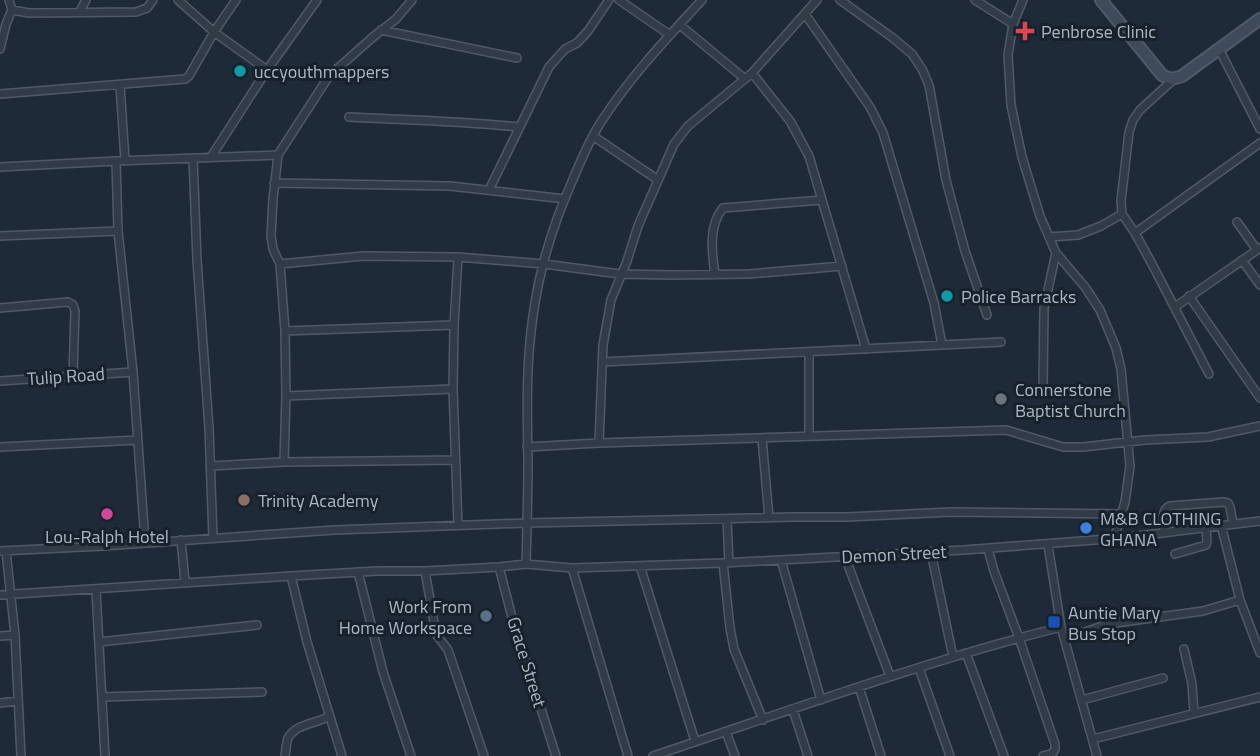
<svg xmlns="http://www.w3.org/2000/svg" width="1260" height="756" viewBox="0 0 1260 756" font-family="'Titillium Web',sans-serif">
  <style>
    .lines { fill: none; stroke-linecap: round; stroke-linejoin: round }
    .street-casing { stroke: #4f5a66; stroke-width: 10 }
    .secondary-casing { stroke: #4f5a66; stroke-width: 14 }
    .street { stroke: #323c48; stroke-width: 7 }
    .secondary { stroke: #3f4b5b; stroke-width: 10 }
    .health-dot { fill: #e0444e; stroke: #17212c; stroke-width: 2.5 }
    .culture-dot { fill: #0f9aa8; stroke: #17212c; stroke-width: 2.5 }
    .worship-dot { fill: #6b7280; stroke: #17212c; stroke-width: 2.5 }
    .education-dot { fill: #8d6e63; stroke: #17212c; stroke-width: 2.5 }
    .hotel-dot { fill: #d1479c; stroke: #17212c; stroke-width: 2.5 }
    .shop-dot { fill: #3f7fe0; stroke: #17212c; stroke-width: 2.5 }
    .service-dot { fill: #5c6f8a; stroke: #17212c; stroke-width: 2.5 }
    .transit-dot { fill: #1a4fb4; stroke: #17212c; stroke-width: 2.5 }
    .labels { text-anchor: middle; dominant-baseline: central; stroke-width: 6; stroke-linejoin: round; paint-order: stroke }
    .poi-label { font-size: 18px; fill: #abb7c5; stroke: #17212c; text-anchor: start }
    .street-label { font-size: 18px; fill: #abb7c5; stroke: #17212c }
  </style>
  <rect width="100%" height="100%" fill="#1e2a37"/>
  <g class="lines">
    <g class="street-casing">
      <path id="street" d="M9,0L12,10L29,13L136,12L147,8L153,0
        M178,0L214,32L267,70
        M619,0L670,35
        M840,0L893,38L912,54L922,69L929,85L946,180L965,251L987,315
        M975,0L1013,24
        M1023,0L1013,24L1008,55L1011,105L1022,157L1040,216L1056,253L1085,287L1100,310L1116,348L1121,369L1130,466L1125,502L1114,539
        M80,11L86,0
        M805,14L870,107L883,133L934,303L942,345
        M680,25L745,79
        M381,30L517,58
        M0,49L6,24L12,10
        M1219,49L1260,129
        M752,73L790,121L809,156L866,349
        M1174,79L1140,110L1133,120L1129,132L1121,201L1122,214L1135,233L1152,264L1209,374
        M120,85L125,160
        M0,94L185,79L189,76L214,32L236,0
        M349,117C406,120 462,121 519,127
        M593,136L658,180
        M211,157L267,70L317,0
        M193,158L197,260L209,428L213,538
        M116,161L118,231L133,372L145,542
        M0,167L116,161L278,155
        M274,183L450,186L565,199
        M489,190L549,67L565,49L577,43L588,31L609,0
        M1237,222L1257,250
        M1135,233L1260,143
        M0,236L118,231
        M1049,237L1078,235L1101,226L1122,214
        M1242,260L1260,285
        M280,264L363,256L458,257L544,264L620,274L671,275L749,274L842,266
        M715,275C712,253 708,226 723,208L822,200
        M1189,296L1260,398
        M1175,307L1260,248
        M0,308L68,302L73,305L75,311L73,375
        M285,331L454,325
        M602,362L1001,342
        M0,381L133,372
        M1043,389L1044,308L1056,253
        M286,396L453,389
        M809,436V352
        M762,438L769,518
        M599,443L603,345L611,300L627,261L638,226L674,144L688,126L752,73L817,0
        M0,447L138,440
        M527,447L599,443L1006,430L1063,447H1083L1145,440L1208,437L1260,426
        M284,462L286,396L285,331L280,264L273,249L271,236L273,199L278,155L329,76L373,37L396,19L412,0
        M210,466L284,462L455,460
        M727,519L729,563
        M458,525L453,389L454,325L458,257
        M1221,525L1240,600L1260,653
        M1164,533C1164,523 1160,510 1170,506L1223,502L1228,503L1230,507L1233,524
        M181,540L185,582
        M1048,545L1061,627L1097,756
        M988,549L994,571L1019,638L1055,744V749L1052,754L1043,756
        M0,551L103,546L335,530L527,523L793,517H847L952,512L1122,514
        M6,551L15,635L21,756
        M931,552L953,657
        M1175,554L1206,545L1207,542L1206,527
        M845,557L890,676
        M781,560L821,700
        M723,563L730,628L734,649L763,720
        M526,564C527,529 528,494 528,459C527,411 526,363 533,316C539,271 553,225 571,184C580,163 588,142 601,122C630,77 666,39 702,0
        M640,566L695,741
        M499,567L513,621L556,756
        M572,568L628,756
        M425,571L436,634L448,650L484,756
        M358,572L383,672L411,756
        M291,576L307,642L342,756
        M96,590L105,756
        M0,595L291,576L378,571H425L499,567L526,564L572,568L723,563L964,550L1121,538L1260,521
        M0,636L15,635
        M1065,639L1108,624L1203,611L1240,600
        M99,642L257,625
        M1184,649L1192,684L1194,712
        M966,653L1004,756
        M919,668L950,756
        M859,687L881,756
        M102,697L262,692
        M1082,700L1163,678
        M0,703L18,701
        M793,710L808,756
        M726,732L735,756
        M1093,739L1260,697
        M285,756C286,751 286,743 288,738C297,723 316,724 330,716
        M653,756C788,711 923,662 1061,627"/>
    </g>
    <g class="secondary-casing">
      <path id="secondary" d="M1101,0L1162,75C1170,80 1174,79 1182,76L1260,19"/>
    </g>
    <use href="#street" class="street"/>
    <use href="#secondary" class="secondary"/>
  </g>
  <path class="health-dot" d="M1021.5 20.5h7v7h7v7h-7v7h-7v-7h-7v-7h7z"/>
  <g class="culture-dot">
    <circle cx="240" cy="71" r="7"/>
    <circle cx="947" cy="296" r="7"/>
  </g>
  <circle class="worship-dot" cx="1001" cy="399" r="7"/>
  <circle class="education-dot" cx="244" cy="500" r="7"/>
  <circle class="hotel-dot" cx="107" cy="514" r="7"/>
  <circle class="shop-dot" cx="1086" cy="528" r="7"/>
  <circle class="service-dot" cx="486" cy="616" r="7"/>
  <rect class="transit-dot" x="1047" y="615" width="14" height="14" rx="3.5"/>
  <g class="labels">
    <g class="poi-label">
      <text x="1041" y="31">Penbrose Clinic</text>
      <text x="254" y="71">uccyouthmappers</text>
      <text x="961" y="296">Police Barracks</text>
      <text x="1015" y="389">Connerstone<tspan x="1015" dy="21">Baptist Church</tspan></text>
      <text x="258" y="500">Trinity Academy</text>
      <text x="1100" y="518">M&amp;B CLOTHING<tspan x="1100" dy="21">GHANA</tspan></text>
      <text x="107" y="536" text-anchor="middle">Lou-Ralph Hotel</text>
      <text x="472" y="606" text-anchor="end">Work From<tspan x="472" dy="21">Home Workspace</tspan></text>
      <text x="1068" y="612">Auntie Mary<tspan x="1068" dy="21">Bus Stop</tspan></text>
    </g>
    <g class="street-label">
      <text transform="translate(66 376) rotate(-4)">Tulip Road</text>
      <text transform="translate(894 554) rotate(-3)">Demon Street</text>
      <text transform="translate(527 662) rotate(73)">Grace Street</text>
    </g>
  </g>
</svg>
